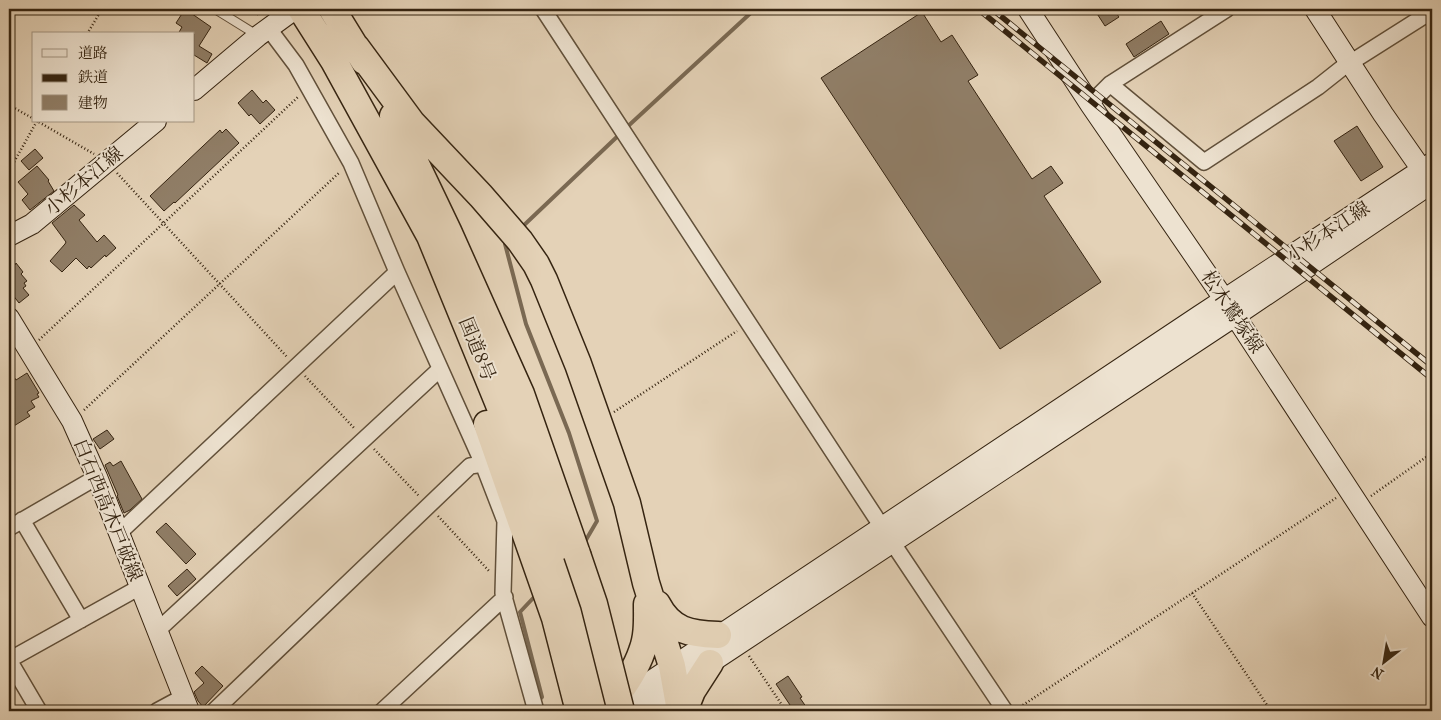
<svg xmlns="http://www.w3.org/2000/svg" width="1441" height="720" viewBox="0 0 1441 720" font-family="'IM FELL French Canon','Noto Serif JP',serif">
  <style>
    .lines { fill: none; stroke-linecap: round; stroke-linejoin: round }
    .stream { stroke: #7a6953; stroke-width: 4 }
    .building { fill: #907e67; stroke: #352411 }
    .lane-casing { stroke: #61503a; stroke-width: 10 }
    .street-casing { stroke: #61503a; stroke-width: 18 }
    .secondary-casing { stroke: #352411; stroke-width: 22 }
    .highway-casing { stroke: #352411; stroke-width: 29 }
    .path { stroke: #352411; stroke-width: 2.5; stroke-dasharray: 1 2.5; stroke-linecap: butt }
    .lane { stroke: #ede2d0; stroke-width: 8 }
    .street { stroke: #ede2d0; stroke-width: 15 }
    .secondary { stroke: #ede2d0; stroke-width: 20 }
    .highway { stroke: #e4d2b7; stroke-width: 26 }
    .rail-casing { stroke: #352411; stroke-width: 5.5 }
    .rail { stroke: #ede2d0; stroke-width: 4; stroke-dasharray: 11; stroke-linecap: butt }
    .highway-bridge-casing { stroke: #352411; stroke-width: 29; stroke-linecap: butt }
    .highway-bridge { stroke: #e4d2b7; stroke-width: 26 }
    .labels { text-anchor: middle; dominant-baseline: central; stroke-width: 4; stroke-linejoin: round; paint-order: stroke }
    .street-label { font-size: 19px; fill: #352411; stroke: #ede2d0 }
  </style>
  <rect width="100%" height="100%" fill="#e4d2b7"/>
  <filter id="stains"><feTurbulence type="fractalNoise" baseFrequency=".004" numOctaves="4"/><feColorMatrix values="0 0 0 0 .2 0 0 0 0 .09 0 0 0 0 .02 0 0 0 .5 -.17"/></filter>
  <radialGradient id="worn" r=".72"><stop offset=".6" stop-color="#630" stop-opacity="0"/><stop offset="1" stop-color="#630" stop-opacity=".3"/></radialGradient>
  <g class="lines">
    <path class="stream" d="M626,128L755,9
      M521,228L621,133
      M507,242L505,244L526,324L569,433L597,521L583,545
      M537,702L542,697L520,612L537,594"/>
  </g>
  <path class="building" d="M185,9L211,27L199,46L212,54L207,63L194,55V34H178L182,27L176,23Z
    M1094,9H1113L1119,17L1105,26Z
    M922,12L941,42L952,35L978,75L968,81L1032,179L1051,166L1063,183L1044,196L1101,282L1000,349L821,78Z
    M1161,21L1169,34L1134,57L1126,44Z
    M252,90L263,103L266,100L275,110L260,124L251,114L249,116L238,103Z
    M1357,126L1383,167L1361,181L1334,141Z
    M226,129L239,143L175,203L174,202L164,211L150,196L220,130L222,133Z
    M35,149L43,158L29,170L21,161Z
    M37,166L49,180L48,181L54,191L30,210L22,200L28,194L18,182Z
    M74,205L85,215L79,220L97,242L104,235L116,248L106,257L105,255L91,268L89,266L87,269L76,258L62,272L50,261L65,244L66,242L52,223Z
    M9,258L15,265L16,263L23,272L21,274L27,281L24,283L26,286L23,288L29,295L19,303L9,290Z
    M9,369L16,380L27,373L39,393L37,394L39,397L31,401L35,407L27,412L30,416L9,429Z
    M107,430L114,439L100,449L93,439Z
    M121,461L142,499L130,510L124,513L117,496L118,495L105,465L110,462L113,466Z
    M166,523L196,554L186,564L156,532Z
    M187,569L196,579L177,596L168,586Z
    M202,666L223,686L203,707L198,701L194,692L204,683L195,673Z
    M788,676L802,697L800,698L809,711H794L776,684Z"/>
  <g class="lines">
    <g class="lane-casing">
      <path id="lane" d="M215,9L257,35"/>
    </g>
    <g class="street-casing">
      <path id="street" d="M543,9L882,527L1005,711
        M269,29L296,65L351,163L397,272L483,464L505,521L503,593L536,711
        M1110,84L1204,162L1318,87L1342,68L1432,11
        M1090,104L1110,84L1227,9
        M22,520L81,620
        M9,528L97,477
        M119,533L397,272
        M157,631L440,369
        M39,711L9,660L140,587
        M157,711L183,697
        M214,711L470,466L483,464
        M382,711L505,597"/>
    </g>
    <g class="secondary-casing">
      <path id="secondary" d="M1028,9L1090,104L1224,299L1432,617
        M1315,9L1383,114L1422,170
        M194,90L258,36L295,9
        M9,236L32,224L156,121
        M9,318L72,421L97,477L189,711
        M615,705L1199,316L1432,163
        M641,711L710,663L1235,316L1432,183"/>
    </g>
    <g class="highway-casing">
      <path id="highway" d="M301,9L334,61L430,236L498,402L560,560L577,609L603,711
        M332,9L364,61
        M356,47L412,123L481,196L520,241L536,264L544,280L578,364L627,503L646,583L672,666L680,711
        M393,116L448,231L521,394L577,554
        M487,424L555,618L579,711
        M657,604C671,631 690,634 718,635
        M607,710C620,691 635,672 642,651C648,636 647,619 647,604
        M684,711L692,691L710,663"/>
    </g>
    <path class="path" d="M253,9L259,15
      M87,34L102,9
      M9,105L34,119
      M9,171L37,121L94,154
      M117,173L288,358
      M9,207L15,215
      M39,340L298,97
      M305,376L355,429
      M84,410L340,172
      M614,412L737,331
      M374,449L419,496
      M1371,496L1432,453
      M438,516L490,572
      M1192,593L1271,711
      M749,656L786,711
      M1017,709L1336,498"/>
    <use href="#lane" class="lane"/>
    <use href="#street" class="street"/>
    <use href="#secondary" class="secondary"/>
    <use href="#highway" class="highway"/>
    <g class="rail-casing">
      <path id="rail" d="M978,9L1432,379
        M992,9L1432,366"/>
    </g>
    <use href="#rail" class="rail"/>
    <g class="highway-bridge-casing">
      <path id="highway-bridge" d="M577,554L594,604L621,711"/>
    </g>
    <use href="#highway-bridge" class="highway-bridge"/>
  </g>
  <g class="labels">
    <g class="street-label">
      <text transform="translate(84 181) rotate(-40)">小杉本江線</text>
      <text transform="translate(1328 232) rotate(-33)">小杉本江線</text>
      <text transform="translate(1232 312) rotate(56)">松木鷲塚線</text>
      <text transform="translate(477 349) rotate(68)">国道8号</text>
      <text transform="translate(108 510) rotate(68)">白石西高木戸破線</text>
    </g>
  </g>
  <rect width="1441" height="720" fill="none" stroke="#e4d2b7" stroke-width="30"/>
  <rect x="10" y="10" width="1421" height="700" fill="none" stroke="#352411" stroke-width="2.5"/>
  <rect x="15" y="15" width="1411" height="690" fill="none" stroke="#352411"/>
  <rect x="32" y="32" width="162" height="90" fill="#ede2d0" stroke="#a39684"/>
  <rect x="42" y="49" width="25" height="8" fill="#ede2d0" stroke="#a39684"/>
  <text x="78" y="58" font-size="15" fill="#352411">道路</text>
  <rect x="42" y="74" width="25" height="8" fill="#352411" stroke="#a39684"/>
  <text x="78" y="82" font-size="15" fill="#352411">鉄道</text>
  <rect x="42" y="95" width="25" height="15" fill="#907e67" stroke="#a39684"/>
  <text x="78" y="108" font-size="15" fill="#352411">建物</text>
  <g transform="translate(1384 662) rotate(211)" stroke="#ede2d0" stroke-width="4" paint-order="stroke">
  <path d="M0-4L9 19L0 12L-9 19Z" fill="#352411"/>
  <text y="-8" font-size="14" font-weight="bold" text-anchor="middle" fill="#352411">N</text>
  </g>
  <rect width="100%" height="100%" filter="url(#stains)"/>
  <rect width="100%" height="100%" fill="url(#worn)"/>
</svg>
